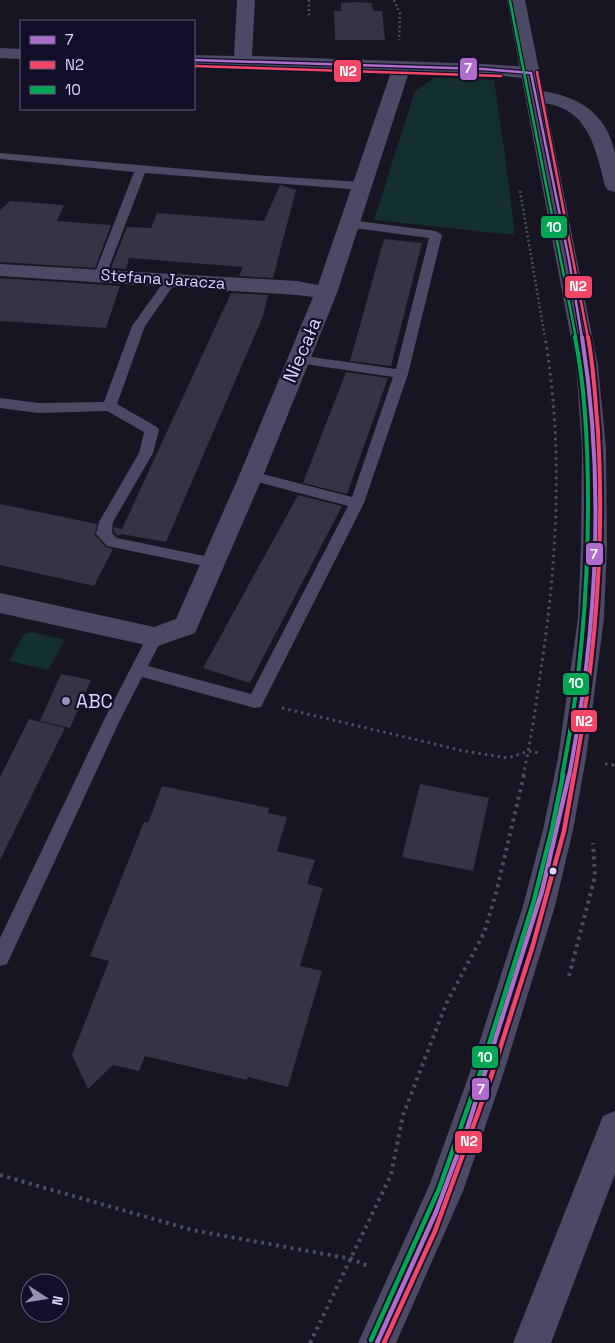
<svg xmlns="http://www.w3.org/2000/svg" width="615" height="1343" viewBox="0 0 615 1343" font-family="'Space Grotesk',sans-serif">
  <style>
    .green { fill: #132f30 }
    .building { fill: #353344 }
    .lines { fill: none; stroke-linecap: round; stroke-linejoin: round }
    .path-far2 { stroke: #455262; stroke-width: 2.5; stroke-dasharray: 2 2.5; stroke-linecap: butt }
    .path-far1 { stroke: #455262; stroke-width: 3; stroke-dasharray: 2.5 4; stroke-linecap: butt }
    .path { stroke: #455262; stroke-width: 4; stroke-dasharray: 3 4.5; stroke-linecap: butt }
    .service { fill: #4b4963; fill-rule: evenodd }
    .minor { fill: #4b4963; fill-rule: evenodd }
    .tertiary { fill: #4b4963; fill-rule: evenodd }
    .bus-1-far2-casing { stroke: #130f28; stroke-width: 5 }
    .bus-1-far1-casing { stroke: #130f28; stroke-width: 8 }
    .bus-1-casing { stroke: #130f28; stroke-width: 8 }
    .bus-2-far2-casing { stroke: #130f28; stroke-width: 5 }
    .bus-2-far1-casing { stroke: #130f28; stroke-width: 8 }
    .bus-2-casing { stroke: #130f28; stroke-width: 8 }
    .bus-3-far2-casing { stroke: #130f28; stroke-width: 5 }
    .bus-3-far1-casing { stroke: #130f28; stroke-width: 8 }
    .bus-3-casing { stroke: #130f28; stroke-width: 8 }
    .bus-1-far2 { stroke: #b06ccc; stroke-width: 2.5 }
    .bus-1-far1 { stroke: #b06ccc; stroke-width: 4 }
    .bus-1 { stroke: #b06ccc; stroke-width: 4.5 }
    .bus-2-far2 { stroke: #f34667; stroke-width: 2.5 }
    .bus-2-far1 { stroke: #f34667; stroke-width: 4 }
    .bus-2 { stroke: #f34667; stroke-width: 4.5 }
    .bus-3-far2 { stroke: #00a651; stroke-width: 2.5 }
    .bus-3-far1 { stroke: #00a651; stroke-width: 4 }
    .bus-3 { stroke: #00a651; stroke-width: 4.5 }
    .poi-dot { fill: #9692b2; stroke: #130f28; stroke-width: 2 }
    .bus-dot { fill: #dbd6ff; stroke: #130f28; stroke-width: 2 }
    .labels { text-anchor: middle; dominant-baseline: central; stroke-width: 4.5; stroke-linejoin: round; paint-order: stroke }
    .far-street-label { font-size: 16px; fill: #dbd6ff; stroke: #130f28 }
    .street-label { font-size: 19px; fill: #dbd6ff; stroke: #130f28 }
    .poi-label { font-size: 19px; fill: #dbd6ff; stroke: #130f28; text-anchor: start }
    .line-badge { stroke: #130f28; stroke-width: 2 }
    .badge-label { font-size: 14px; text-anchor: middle; font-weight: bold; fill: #fff }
  </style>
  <rect width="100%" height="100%" fill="#171522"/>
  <path class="green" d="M434,78L494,80L505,155L515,235L374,220L415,91Z
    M32,632L65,640L48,670L9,661L24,634Z"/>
  <path class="building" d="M356,2L372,3L373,11H382L385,40H335L334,11H341V3Z
    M280,185L296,190L273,278L239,276L243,267L129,258L126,269L111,268L127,227L151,228L157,213L264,221Z
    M10,201L64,205L57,221L111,225L95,268L0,262V210Z
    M384,239L422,243L391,366L350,361Z
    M0,278L120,286L106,328L45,324L0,321Z
    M231,293L268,295L263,316L166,542L121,534L118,536L114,532V527L122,529Z
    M346,372L388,378L347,494L303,483Z
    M298,495L342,506L250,683L203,668Z
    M0,504L97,524L95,535L106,547L113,549L94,586L0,565Z
    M61,674L91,680L70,728L40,721Z
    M29,719L65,728L0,860V777Z
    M420,784L489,798L473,871L402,857Z
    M162,786L269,808L268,813L287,817L277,851L315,860L307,884L323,888L300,966L322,971L288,1087L248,1077L247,1080L145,1056L139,1071L113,1065L88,1089L72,1055L109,961L90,956L144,822L148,823Z"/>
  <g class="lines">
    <path class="path-far2" d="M309,0V18
      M394,0L400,14L399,40
      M520,191L545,338"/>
    <path class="path-far1" d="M282,708L464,751L508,758L529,751L539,753
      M605,764L615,765
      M523,776C530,745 535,713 539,682C557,569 564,450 545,337"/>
    <path class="path" d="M569,976L595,876L593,843
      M0,1175L192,1230L352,1259L370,1267
      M310,1343L391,1175L403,1115L446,1004L484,933L496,893L524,775"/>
    <path class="service" d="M0,153L254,175L362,182L368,186L362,190L145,173L106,275L100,279L94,275L134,172L0,159Z
      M350,220L436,231L442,235L408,374L364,503L261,707L255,708L142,677L120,720L7,964L0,966V938L104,720L149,633L155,631L161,633L163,637L148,666L251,694L348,506L246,479L244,476L246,473L251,471L352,497L393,377L298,363L291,359L298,355L396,369L429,238L346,227L344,224Z
      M172,275L178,279L145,326L117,404L157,427L159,430L153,453L113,522L112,533L117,538L219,559L222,563L219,567L214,568L112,547L107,546L96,534L99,522L139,453L144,432L107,411L39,413L0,408V398L39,403L104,402L132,326L168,276Z"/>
    <path class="minor" d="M237,0H255L252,56L483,64L531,67L538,69L540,73L538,77L531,79L483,74L409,72L337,293L263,476L195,633L155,647L0,613V593L154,627L176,619L239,476L313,297L297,295L0,276V264L297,281L318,285L391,72L194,65V55L234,56Z
      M0,48L21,49V59L0,58Z
      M535,90C575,95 605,109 615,153C615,165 615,180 615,192L608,190L605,186C598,158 591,120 562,108C551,103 540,103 528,100L526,96L528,92Z
      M615,1111V1174L551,1343H513L603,1116Z"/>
    <path class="tertiary" d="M507,0H525L598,365L606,449L607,545L604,618L586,758L573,830L555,906L503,1075L463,1191L396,1343H358L429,1186L469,1075L523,906L543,830L558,758L578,618L581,545L582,449L576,365Z"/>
    <g class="bus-1-far2-casing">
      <path id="bus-1-far2" d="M194,60L483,69L531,73L569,260L582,338"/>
    </g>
    <g class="bus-1-far1-casing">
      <path id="bus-1-far1" d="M569,776C597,632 605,482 582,337"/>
    </g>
    <g class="bus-1-casing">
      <path id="bus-1" d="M377,1343L436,1212L468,1126L542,891L569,775"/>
    </g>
    <g class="bus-2-far2-casing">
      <path id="bus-2-far2" d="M194,66L501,76
        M537,72L588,338"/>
    </g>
    <g class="bus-2-far1-casing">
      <path id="bus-2-far1" d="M574,776C595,662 605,547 598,431C595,399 594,368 588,337"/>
    </g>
    <g class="bus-2-casing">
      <path id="bus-2" d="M384,1343L435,1231L490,1080L533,945L564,831L574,775"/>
    </g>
    <g class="bus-3-far2-casing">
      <path id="bus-3-far2" d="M510,1L576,338"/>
    </g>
    <g class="bus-3-far1-casing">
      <path id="bus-3-far1" d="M562,776C580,686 588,595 588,503C588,448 586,392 575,337"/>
    </g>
    <g class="bus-3-casing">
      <path id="bus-3" d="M371,1340L439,1189L480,1073L533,904L552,829L563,775"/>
    </g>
    <use href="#bus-1-far2" class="bus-1-far2"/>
    <use href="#bus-1-far1" class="bus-1-far1"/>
    <use href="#bus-1" class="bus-1"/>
    <use href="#bus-2-far2" class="bus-2-far2"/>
    <use href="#bus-2-far1" class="bus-2-far1"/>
    <use href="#bus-2" class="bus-2"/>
    <use href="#bus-3-far2" class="bus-3-far2"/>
    <use href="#bus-3-far1" class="bus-3-far1"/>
    <use href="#bus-3" class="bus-3"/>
  </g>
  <circle class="poi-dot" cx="66" cy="701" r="5"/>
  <circle class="bus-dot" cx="553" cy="871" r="4.5"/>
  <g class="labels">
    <g class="far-street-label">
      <text transform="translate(163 279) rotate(4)">Stefana Jaracza</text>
    </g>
    <g class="street-label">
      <text transform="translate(302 350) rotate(-67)">Niecała</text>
    </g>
    <g class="poi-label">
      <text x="76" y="701">ABC</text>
    </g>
  </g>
  <g class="line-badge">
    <rect x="459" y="57" width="19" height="24" rx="5" fill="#b06ccc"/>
    <rect x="333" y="59" width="29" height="24" rx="5" fill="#f34667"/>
    <rect x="540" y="215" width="28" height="24" rx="5" fill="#00a651"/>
    <rect x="564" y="275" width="29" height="24" rx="5" fill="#f34667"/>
    <rect x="585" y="542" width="19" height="24" rx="5" fill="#b06ccc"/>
    <rect x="562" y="672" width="28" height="24" rx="5" fill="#00a651"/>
    <rect x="570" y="709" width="28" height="24" rx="5" fill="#f34667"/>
    <rect x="471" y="1045" width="28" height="24" rx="5" fill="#00a651"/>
    <rect x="471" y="1077" width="19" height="24" rx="5" fill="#b06ccc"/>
    <rect x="454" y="1130" width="29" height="24" rx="5" fill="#f34667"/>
  </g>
  <g class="badge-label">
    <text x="468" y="73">7</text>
    <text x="348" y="76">N2</text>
    <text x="554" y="232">10</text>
    <text x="578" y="291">N2</text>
    <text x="594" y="559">7</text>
    <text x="576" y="688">10</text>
    <text x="584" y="726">N2</text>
    <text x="485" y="1062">10</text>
    <text x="481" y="1094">7</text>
    <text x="469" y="1146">N2</text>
  </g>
  <rect x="20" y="20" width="175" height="90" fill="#130f28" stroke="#635f7e"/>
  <rect x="30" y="36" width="25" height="8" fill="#b06ccc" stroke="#635f7e"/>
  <text x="65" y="45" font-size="15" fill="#dbd6ff">7</text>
  <rect x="30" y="61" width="25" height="8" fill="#f34667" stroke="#635f7e"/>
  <text x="65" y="70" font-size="15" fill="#dbd6ff">N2</text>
  <rect x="30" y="86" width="25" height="8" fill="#00a651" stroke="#635f7e"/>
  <text x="65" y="95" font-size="15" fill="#dbd6ff">10</text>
  <g transform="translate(45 1298) rotate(102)"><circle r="24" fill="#130f28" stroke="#635f7e"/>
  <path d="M0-4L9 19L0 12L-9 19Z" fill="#9692b2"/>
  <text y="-8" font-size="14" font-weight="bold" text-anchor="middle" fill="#dbd6ff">N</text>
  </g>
</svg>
